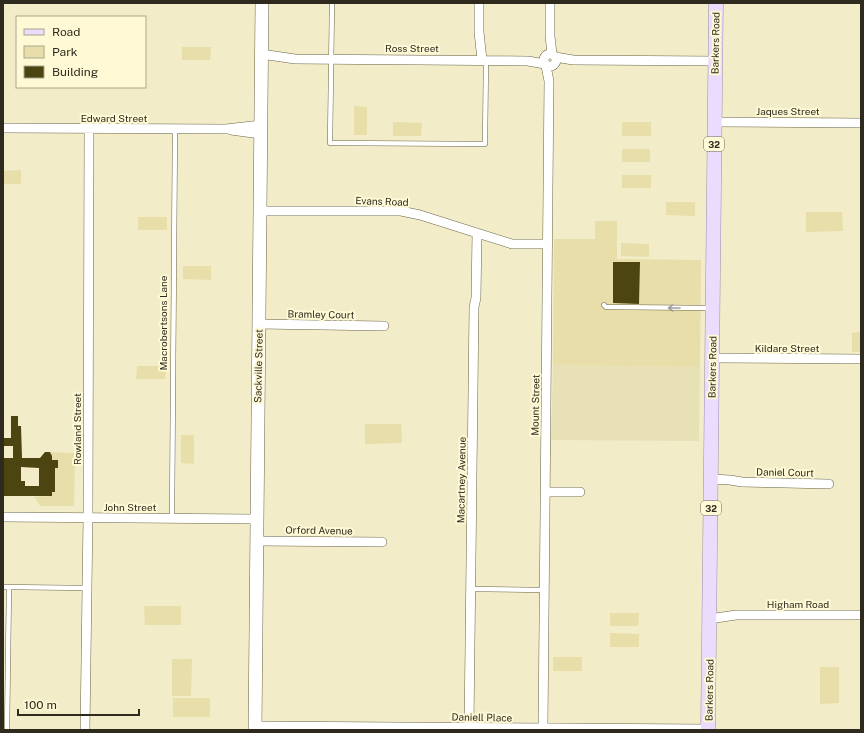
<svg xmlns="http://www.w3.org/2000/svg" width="864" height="733" viewBox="0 0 864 733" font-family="'Public Sans',sans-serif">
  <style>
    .built { fill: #e8e1b6 }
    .green { fill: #e7deaa }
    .building { fill: #4c4411; fill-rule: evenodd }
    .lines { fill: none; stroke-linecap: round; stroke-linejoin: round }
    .lane-casing { stroke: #696445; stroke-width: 5.5 }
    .street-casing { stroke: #696445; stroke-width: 10 }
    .secondary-casing { stroke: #696445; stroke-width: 14 }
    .primary-casing { stroke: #a08ead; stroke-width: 15 }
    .lane { stroke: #fff; stroke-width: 4.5 }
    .street { stroke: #fff; stroke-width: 9 }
    .secondary { stroke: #fff; stroke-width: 13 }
    .primary { stroke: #ebdbfc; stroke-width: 14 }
    .oneway { stroke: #a1a09a }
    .labels { text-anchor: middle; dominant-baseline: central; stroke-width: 4; stroke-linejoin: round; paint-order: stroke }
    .shield { fill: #fff9d6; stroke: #6d6955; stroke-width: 1 }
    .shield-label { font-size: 9px; font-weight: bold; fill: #2e2b1e }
    .street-label { font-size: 10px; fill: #2e2b1e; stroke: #fff9d6 }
  </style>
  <rect width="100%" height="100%" fill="#f2ecc9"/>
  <path class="built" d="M553,365L700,367L699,441L551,440Z"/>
  <path class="green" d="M182,47H211L210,60H182Z
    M354,106L367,107V135H354Z
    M393,122L422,123L421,136H393Z
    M622,122H651V136H622Z
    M622,149H650V162H622Z
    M21,170V184H3V171Z
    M622,175H651V188H622Z
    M666,202H695V216L666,215Z
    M806,212H842L843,231L806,232Z
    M138,217H167V230H138Z
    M595,221H617V259L701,260L700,367L553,365L554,239H595Z
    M621,243L649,244V257L621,256Z
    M183,266H211V280L183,279Z
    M861,332V352H852V333Z
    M137,366H166L165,379H136Z
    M365,424H401L402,443L365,444Z
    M181,435H194V464L181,463Z
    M50,452L75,453L74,506H40L36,499L33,497L52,496V492H55V468H58V460H52V456Z
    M144,606H181V625H145Z
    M610,613H639L638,626H610Z
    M610,633L639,634V647H610Z
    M553,657H582V671H553Z
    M172,659H192L191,696H172Z
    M820,667H839V703L820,704Z
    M173,698H210V717H173Z"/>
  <path class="building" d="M613,262H640L639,304L613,303Z
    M11,416H18V426H21L22,458H40L45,452H50L52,456V460H58V468H55V492H52V496H3V458H13V446H3V438H11ZM21,467L39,468V486H25V481H21Z"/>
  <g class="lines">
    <g class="lane-casing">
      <path id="lane" d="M332,3L330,143L485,144L486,60
        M604,305L606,307L711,308
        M172,518L175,129
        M3,587L87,588
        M470,589L544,590
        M7,730L9,587"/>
    </g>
    <g class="street-casing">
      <path id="street" d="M479,3V32L482,60
        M550,3V36L552,54
        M544 60a6 6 0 1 1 12 0a6 6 0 1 1-12 0Z
        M261,54L295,59L528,61L545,64
        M555,57L573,60L715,61
        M715,122L861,123
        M3,128L226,129L260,125
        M231,130L260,134
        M260,211H401L420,215L512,244H548
        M259,324L384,326
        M712,358L861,359
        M711,479L730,480L742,482L829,484
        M545,492H580
        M3,517L257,519
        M257,541L382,542
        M709,619L736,615H861
        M255,726L708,729
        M469,728L474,307L476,298L477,233
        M543,728L549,81L546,66
        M85,730L88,517L89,129"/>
    </g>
    <g class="secondary-casing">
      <path id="secondary" d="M255,730L262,3"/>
    </g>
    <g class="primary-casing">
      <path id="primary" d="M708,730L716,3"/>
    </g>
    <use href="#lane" class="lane"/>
    <use href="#street" class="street"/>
    <use href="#secondary" class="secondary"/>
    <use href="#primary" class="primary"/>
  </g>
  <defs><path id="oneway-shaft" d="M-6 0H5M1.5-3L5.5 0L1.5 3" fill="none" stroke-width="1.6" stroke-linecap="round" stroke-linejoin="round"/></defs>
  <use class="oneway" href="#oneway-shaft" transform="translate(674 308) rotate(-180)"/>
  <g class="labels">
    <g class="shield">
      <rect x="704" y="137" width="20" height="14" rx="3"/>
      <rect x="701" y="501" width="20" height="14" rx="3"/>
    </g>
    <g class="shield-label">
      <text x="714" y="144">32</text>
      <text x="711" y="508">32</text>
    </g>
    <g class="street-label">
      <text transform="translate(715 43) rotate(-89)">Barkers Road</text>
      <text x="412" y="48">Ross Street</text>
      <text x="788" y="111">Jaques Street</text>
      <text x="114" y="118">Edward Street</text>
      <text transform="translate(382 201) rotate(2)">Evans Road</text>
      <text transform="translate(321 314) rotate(1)">Bramley Court</text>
      <text transform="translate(163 323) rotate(-90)">Macrobertsons Lane</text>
      <text x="787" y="348">Kildare Street</text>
      <text transform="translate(258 366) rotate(-89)">Sackville Street</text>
      <text transform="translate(712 367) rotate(-89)">Barkers Road</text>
      <text transform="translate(535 405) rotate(-89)">Mount Street</text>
      <text transform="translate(77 429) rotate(-90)">Rowland Street</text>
      <text transform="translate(785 472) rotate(1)">Daniel Court</text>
      <text transform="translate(461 480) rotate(-89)">Macartney Avenue</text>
      <text x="130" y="507">John Street</text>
      <text transform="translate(319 530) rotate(1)">Orford Avenue</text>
      <text x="798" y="604">Higham Road</text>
      <text transform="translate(709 690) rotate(-89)">Barkers Road</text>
      <text transform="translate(482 717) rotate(1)">Daniell Place</text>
    </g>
  </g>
  <rect width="864" height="733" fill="none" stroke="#2e2b1e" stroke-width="8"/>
  <rect x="16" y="16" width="130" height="72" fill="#fff9d6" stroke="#aba78c"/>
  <rect x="24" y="29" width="20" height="6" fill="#ebdbfc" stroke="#aba78c"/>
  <text x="52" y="36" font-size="12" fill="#2e2b1e">Road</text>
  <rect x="24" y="46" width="20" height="12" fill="#e7deaa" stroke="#aba78c"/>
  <text x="52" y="56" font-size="12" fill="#2e2b1e">Park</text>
  <rect x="24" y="66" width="20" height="12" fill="#4c4411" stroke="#aba78c"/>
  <text x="52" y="76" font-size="12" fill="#2e2b1e">Building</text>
  <path d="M18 709v6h121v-6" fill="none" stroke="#2e2b1e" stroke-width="2"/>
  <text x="24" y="709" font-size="12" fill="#2e2b1e" stroke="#fff9d6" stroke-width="3" paint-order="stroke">100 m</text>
</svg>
